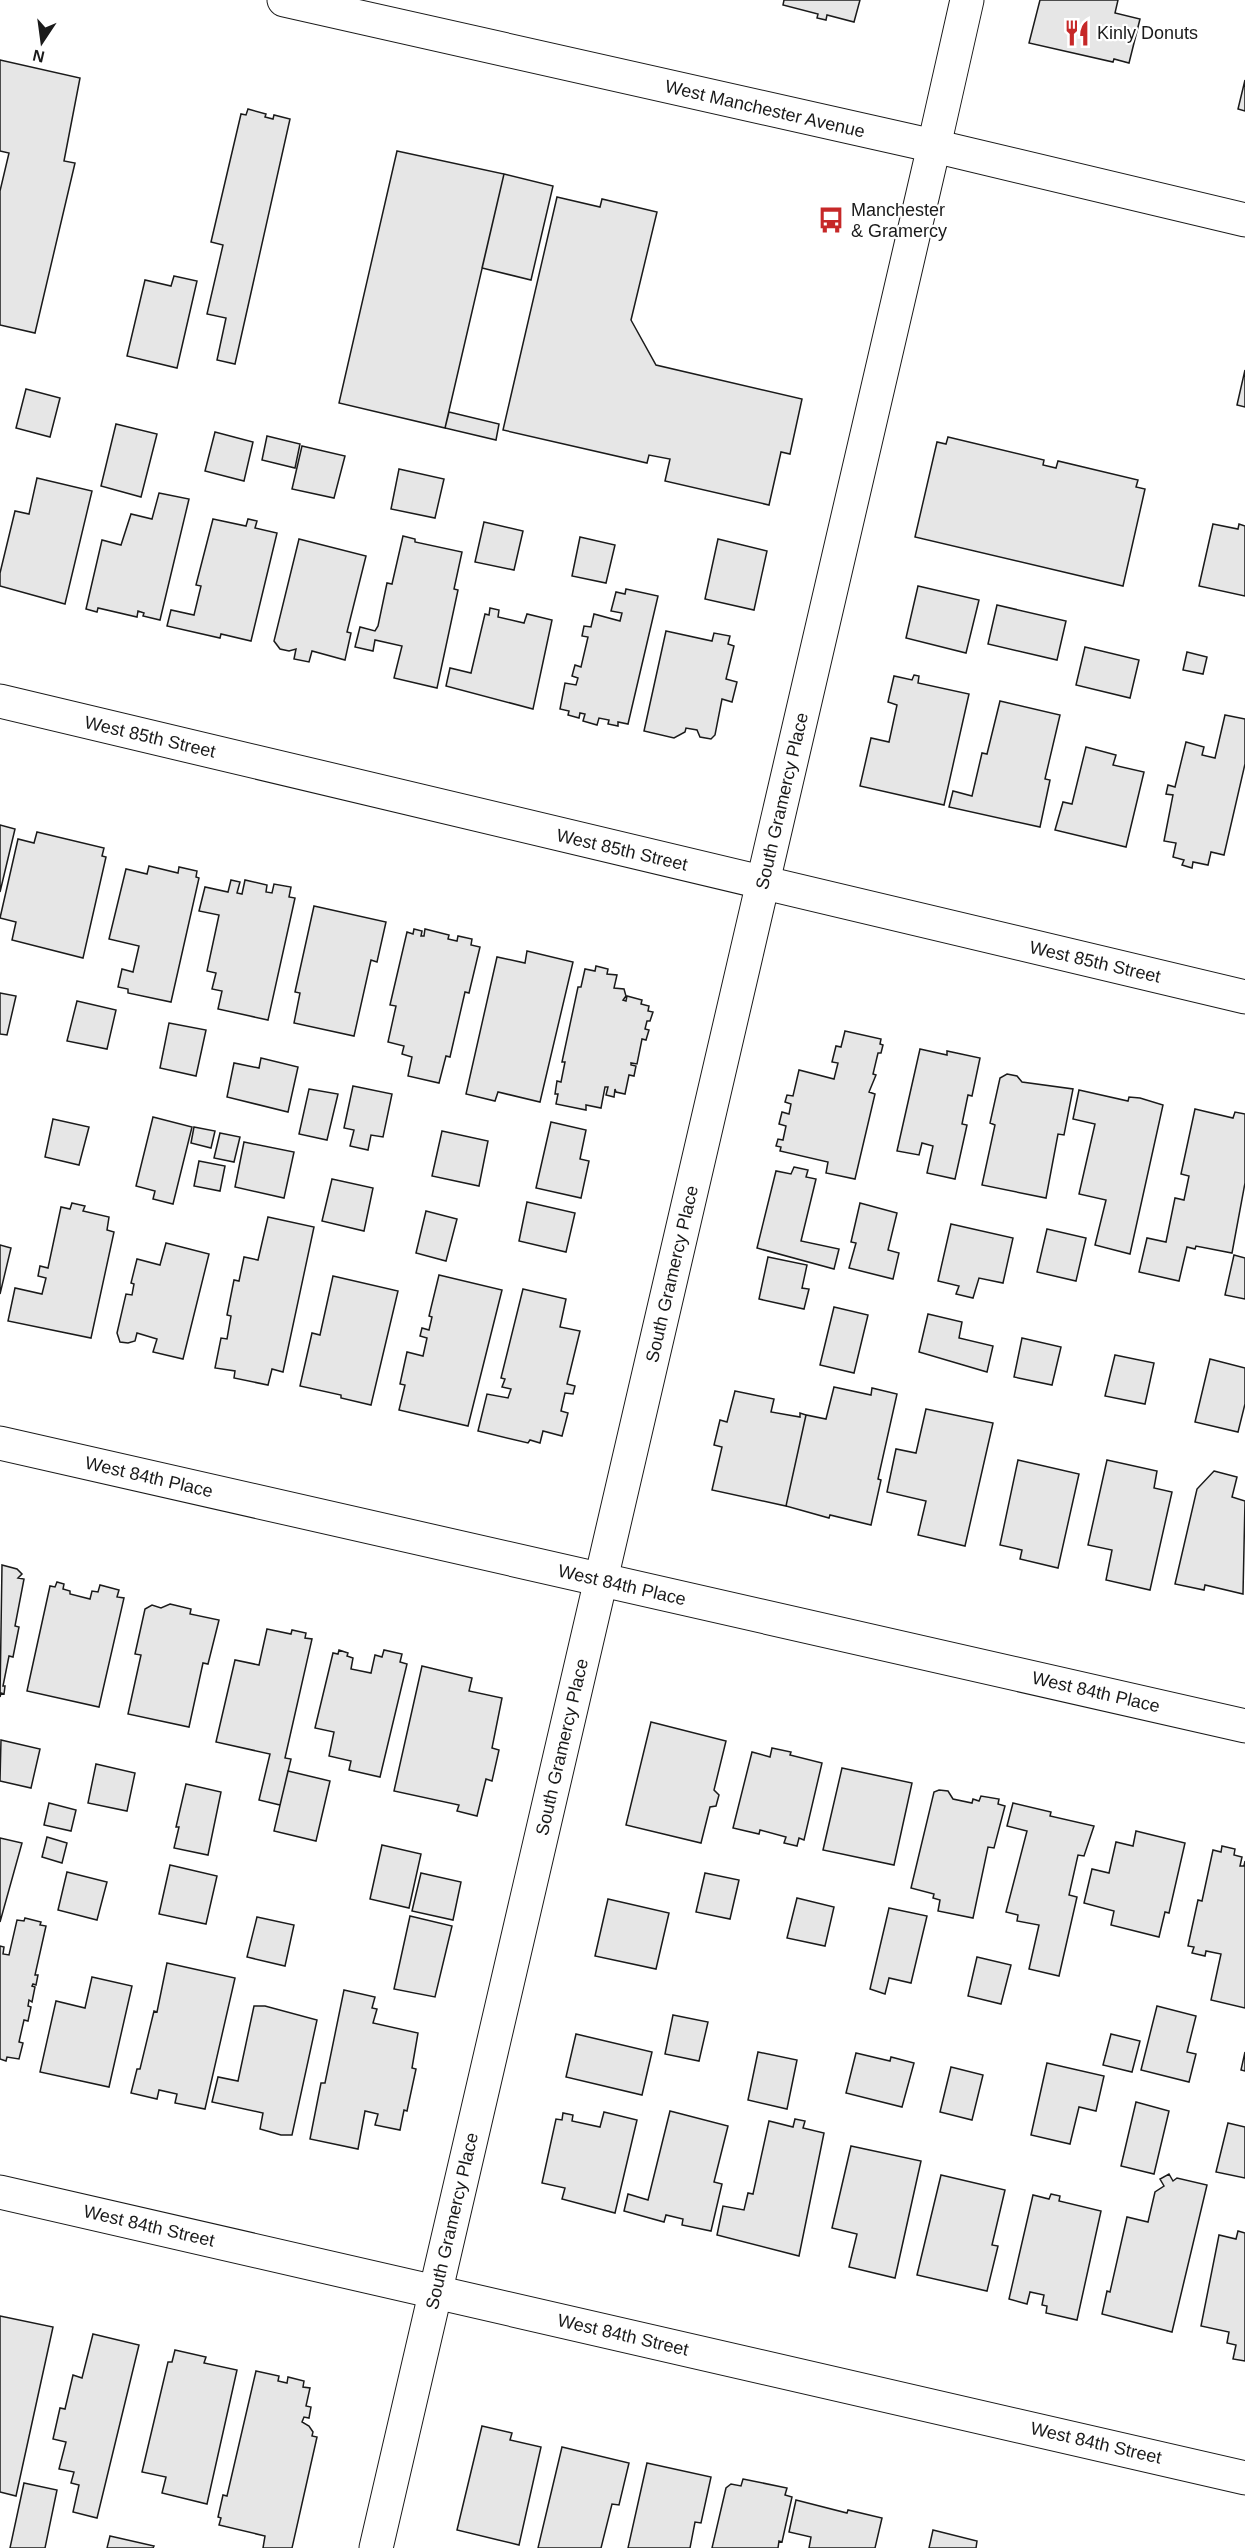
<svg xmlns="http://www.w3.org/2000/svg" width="1245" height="2548" viewBox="0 0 1245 2548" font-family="Arial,sans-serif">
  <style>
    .building { fill: #e6e6e6; stroke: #1a1a1a; stroke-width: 1.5 }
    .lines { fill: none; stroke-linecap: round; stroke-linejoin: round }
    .minor-casing { stroke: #1a1a1a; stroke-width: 35 }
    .tertiary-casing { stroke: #1a1a1a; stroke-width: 35 }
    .primary-casing { stroke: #1a1a1a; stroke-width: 35 }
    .minor { stroke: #fff; stroke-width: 33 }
    .tertiary { stroke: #fff; stroke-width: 33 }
    .primary { stroke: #fff; stroke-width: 33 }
    .labels { text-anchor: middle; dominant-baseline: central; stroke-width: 4.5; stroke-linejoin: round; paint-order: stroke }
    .poi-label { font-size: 18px; fill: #1a1a1a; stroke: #fff; text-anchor: start }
    .street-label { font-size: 18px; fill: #1a1a1a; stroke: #fff }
  </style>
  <rect width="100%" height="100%" fill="#fff"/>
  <path class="building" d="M784,0H860L854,22L827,15L826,20L817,18L818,14L783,5Z
    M1040,0H1118L1115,13L1140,19L1129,63L1114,59L1113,62L1029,43Z
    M0,60L80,78L64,161L75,163L35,333L0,325V191L9,153L0,151Z
    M1245,80V111L1238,109Z
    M248,109L266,114L265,117L273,119L274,115L290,119L235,364L217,360L226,318L207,314L223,245L211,242L241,114L246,115Z
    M397,151L504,174L445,428L339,403Z
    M504,174L553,186L531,280L482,268Z
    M557,197L600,207L602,199L657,212L631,320L656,365L802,399L790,454L781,452L769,505L665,481L670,459L649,455L647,463L503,430Z
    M174,276L197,281L177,368L127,356L145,280L171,286Z
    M1245,370V407L1237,405Z
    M26,389L60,398L50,437L16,428Z
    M449,412L499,424L496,440L445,428Z
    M116,424L157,434L141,497L101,486Z
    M215,432L253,442L244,481L205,471Z
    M267,436L300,444L295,468L262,460Z
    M948,437L1044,460L1043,465L1056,468L1058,461L1138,480L1136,487L1145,489L1123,586L915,537L937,442L946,444Z
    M302,446L345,456L334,498L292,489Z
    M399,469L444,479L435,518L391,509Z
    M37,478L92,491L65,604L0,586V573L15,511L29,514Z
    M159,493L189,499L160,620L143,616L144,613L138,611L137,617L98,608L97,612L86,609L102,540L121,545L131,514L152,519Z
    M213,519L246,526L248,519L257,521L255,528L277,533L251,641L221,634L220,638L167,626L171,610L194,615L201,586L196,585Z
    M484,522L523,531L514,570L475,562Z
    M1213,524L1238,529L1239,524L1245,526V596L1199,586Z
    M403,536L415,539V542L462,552L454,589L458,590L437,688L394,678L402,646L375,640L373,651L355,647L360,627L375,631L378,626L387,583L392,584Z
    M580,537L615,545L606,583L572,576Z
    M299,539L366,556L347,632L351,633L345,660L312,651L309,662L294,659L296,649L289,651L280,649L274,641Z
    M718,539L767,551L754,610L705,599Z
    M918,586L979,600L966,653L906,638Z
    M626,589L658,596L628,724L618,722V726L608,724L609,720L599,718L597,725L583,721L585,714L580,713L579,718L568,715L569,711L560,709L565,683L576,685L578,678L572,676L575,665L581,667L588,637L582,636L584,626L591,627L594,614L620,621L622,613L611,611L616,592L625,594Z
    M997,605L1066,621L1057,660L988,644Z
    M490,608L499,610L498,617L524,623L527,614L552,620L533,709L446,686L450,668L471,673L485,614L489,615Z
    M666,631L712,641L714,633L730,636L728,644L734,646L726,679L737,682L732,702L722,699L715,735L711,739L700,737L697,730L686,728L685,732L674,738L644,731Z
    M1085,647L1139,660L1130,698L1076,685Z
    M1187,652L1207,657L1203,674L1183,670Z
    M914,675L919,676L918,683L969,694L944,805L860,786L871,738L889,742L897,705L888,702L894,676L912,680Z
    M1000,701L1060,715L1045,779L1050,780L1040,827L949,807L953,791L972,796L982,753L987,754Z
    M1225,715L1245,719V764L1224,855L1211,852L1208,865L1193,862L1192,868L1182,865L1184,860L1173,857L1176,843L1164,841L1173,795L1166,794L1168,785L1175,787L1186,742L1204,747L1202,755L1215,758Z
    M1086,747L1116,755L1113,765L1144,772L1126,847L1055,830L1063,802L1072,804Z
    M0,825L15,829L0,892Z
    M37,832L104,848L102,856L106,857L83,958L12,940L16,922L0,918L18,839L34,843Z
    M149,866L178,873L179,867L197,871L196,877L199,878L171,1002L128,993V989L118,987L122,969L133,972L139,946L109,939L126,869L147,874Z
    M231,880L240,882L237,893L242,894L245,880L267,885L266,892L272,893L274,884L291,887L289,897L295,898L268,1020L218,1009L222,991L212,989L216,973L207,971L219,915L199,911L205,887L228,892Z
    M314,906L386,922L377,962L371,960L354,1036L294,1023L300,993L295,992Z
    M414,929L422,931L421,936H424L425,929L449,935L448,939L457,941L458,936L472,939L471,945L480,947L469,993L465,992L450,1057L446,1056L439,1083L408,1076L412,1057L402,1054L404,1046L388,1042L396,1006L390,1005L407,932L413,934Z
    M527,951L573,962L540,1102L498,1092L495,1101L466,1094L497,957L525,963Z
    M596,966L608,969L607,974L617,975L614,988L624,989L626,996L623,1000L626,1001L627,996L642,1000L641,1004L649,1006L648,1011L653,1012L650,1021H647L645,1029L649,1030L646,1040L642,1039L637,1064L631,1063V1065L636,1066L634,1076L629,1075L625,1094L616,1092L615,1089L614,1097L606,1095L608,1087H605L601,1108L586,1105V1110L556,1104L558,1094H555L557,1081L561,1082L565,1062H562L578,987H581L585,969L595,971Z
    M0,993L16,996L7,1035L0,1034Z
    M77,1001L116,1010L107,1049L67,1041Z
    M169,1023L206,1030L196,1076L160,1068Z
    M845,1031L881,1039L880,1044L883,1045L881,1053H878L873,1074L876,1075L869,1092L875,1094L855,1179L826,1173L828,1162L780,1151L781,1147L776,1146L778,1139L783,1140L786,1126L779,1124L782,1112L789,1114L791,1104L785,1102L787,1095L793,1096L799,1070L834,1079L838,1063L832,1062L836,1046L841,1047Z
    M920,1049L947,1055V1051L980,1058L972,1096L968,1095L962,1124L967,1125L955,1179L927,1173L933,1146L922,1143L919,1155L897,1151Z
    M261,1058L298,1067L288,1112L227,1097L234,1063L259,1068Z
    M1007,1074L1017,1076L1022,1082L1073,1089L1064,1135L1058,1134L1046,1198L982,1185L995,1125L990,1123L1000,1078Z
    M353,1086L392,1094L383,1137L371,1135L368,1150L350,1146L354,1130L344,1128Z
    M309,1089L338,1094L327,1140L299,1134Z
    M1079,1090L1128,1101L1129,1097L1140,1098L1163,1105L1130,1254L1095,1245L1106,1200L1079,1194L1095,1124L1073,1119Z
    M1195,1109L1233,1118L1235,1112L1245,1114V1183L1232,1253L1196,1246L1195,1249L1187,1247L1179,1281L1139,1272L1147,1238L1166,1242L1175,1198L1184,1200L1189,1176L1181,1174Z
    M153,1117L192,1127L173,1204L153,1199L155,1191L136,1186Z
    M53,1119L89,1127L79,1165L45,1157Z
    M551,1122L586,1130L580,1159L589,1161L581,1198L536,1188Z
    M194,1127L215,1131L211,1148L191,1143Z
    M442,1131L488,1141L479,1186L432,1176Z
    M220,1133L240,1137L234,1162L214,1158Z
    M244,1142L294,1152L284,1198L235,1187Z
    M199,1161L225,1166L220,1191L194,1186Z
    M794,1167L808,1170L806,1177L816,1179L801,1241L839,1249L834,1269L757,1248L776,1171L791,1174Z
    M332,1179L373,1188L364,1231L322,1221Z
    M527,1202L575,1213L566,1252L519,1241Z
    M72,1203L85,1206L83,1211L109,1217L107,1230L114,1232L91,1338L8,1321L15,1288L42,1294L46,1278L38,1276L40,1266L48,1268L61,1207L70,1209Z
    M860,1203L897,1213L888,1250L899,1253L893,1279L849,1268L856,1243L851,1242Z
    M426,1211L457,1219L446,1261L416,1253Z
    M268,1217L314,1227L283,1372L272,1369L268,1385L234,1378L235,1371L215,1368L221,1338L227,1339L231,1316L227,1315L234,1280L239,1281L244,1257L258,1260Z
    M951,1224L1013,1238L1003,1283L979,1278L973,1298L956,1294L959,1286L938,1281Z
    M1047,1229L1086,1238L1076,1281L1037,1272Z
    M166,1243L209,1254L183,1359L153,1352L157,1339L137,1333L135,1341L128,1343L120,1342L117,1333L126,1294L132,1295L134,1284L131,1283L137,1259L160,1265Z
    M0,1245L11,1248L0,1294Z
    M1234,1255L1245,1258V1299L1225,1295Z
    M768,1257L807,1265L802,1288L809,1289L804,1309L759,1299Z
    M439,1275L502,1290L468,1426L399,1410L405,1385L400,1384L407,1352L423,1356L427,1338L420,1336L422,1328L429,1330L432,1317L429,1316Z
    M333,1276L398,1291L371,1405L341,1398V1395L300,1386L312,1333L320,1335Z
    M523,1289L566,1299L560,1327L580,1331L567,1384L575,1386L573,1394L565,1393L561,1411L568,1413L562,1436L543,1431L540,1443L530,1440L528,1443L478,1431L487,1394L508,1398L511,1389L502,1387L505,1379L501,1378Z
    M834,1307L868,1315L854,1373L820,1365Z
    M928,1314L962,1322L959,1338L993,1346L987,1372L919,1352Z
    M1022,1338L1061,1347L1052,1385L1014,1377Z
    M1115,1355L1154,1363L1145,1404L1105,1396Z
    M1210,1359L1245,1368V1404L1238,1432L1195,1422Z
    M834,1387L871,1395L872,1388L897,1394L878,1479L881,1480L871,1525L830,1515L829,1518L786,1506L806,1415L826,1419Z
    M735,1391L774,1399L771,1412L800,1417V1413L806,1415L786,1506L712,1490L722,1447L714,1445L720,1420L727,1422Z
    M926,1409L993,1423L965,1546L918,1535L926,1501L887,1492L896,1449L916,1453Z
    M1018,1460L1079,1474L1058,1568L1020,1559L1022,1550L1000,1545Z
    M1107,1460L1157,1471L1154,1488L1172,1492L1150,1590L1106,1580L1112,1550L1088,1545Z
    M1214,1471L1237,1477L1232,1497L1245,1501L1243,1594L1205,1585L1204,1590L1175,1584L1197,1489Z
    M2,1565L17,1569L22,1574L18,1578L24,1579L15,1626L19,1627L13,1657L9,1656L3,1686H5L4,1694L1,1693L0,1697Z
    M57,1582L64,1584L63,1589L70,1591V1594L90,1599L92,1591L98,1592L100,1585L119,1590L117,1597L124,1598L99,1707L27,1691L50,1586L55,1587Z
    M170,1604L191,1609L190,1614L219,1620L208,1664L203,1663L189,1727L128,1714L141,1655L135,1654L145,1609L152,1605L161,1608Z
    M267,1629L291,1634L292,1630L306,1633L305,1638L312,1639L285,1758L291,1759L280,1805L259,1800L270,1754L216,1742L235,1660L259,1665Z
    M339,1650L348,1653L347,1656L353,1658L351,1669L371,1673L375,1655L382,1657L384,1650L402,1654L400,1662L407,1664L380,1777L349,1770L351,1761L329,1756L334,1732L315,1728L333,1653L338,1654Z
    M422,1666L472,1678L469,1691L502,1698L492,1748L499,1750L492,1781L486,1779L477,1816L457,1811L459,1805L394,1791Z
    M651,1722L726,1741L714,1790L719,1795L716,1806L710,1807L701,1843L626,1825Z
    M1,1740L40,1749L31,1788L0,1781Z
    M772,1748L791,1752L790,1755L822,1763L804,1840L799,1838L797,1846L784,1843L786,1837L760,1830L759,1834L733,1828L752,1752L770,1757Z
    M96,1764L135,1773L127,1811L88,1803Z
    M842,1768L912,1783L894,1865L823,1850Z
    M288,1771L330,1781L316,1841L274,1831Z
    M186,1784L221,1792L208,1855L174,1848L179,1827H176Z
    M939,1790L948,1791L953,1799L972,1803L973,1799L979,1801L981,1796L999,1799L998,1804L1005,1806L994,1848L988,1847L973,1918L938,1911L940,1900L933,1898L934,1894L911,1888L934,1792Z
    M49,1803L76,1810L71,1831L44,1825Z
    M1013,1803L1051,1812L1050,1816L1094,1826L1084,1856L1078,1855L1069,1895L1077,1897L1059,1976L1029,1969L1039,1925L1017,1921L1018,1915L1006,1912L1027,1831L1007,1826Z
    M1136,1831L1185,1843L1169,1913L1165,1912L1159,1937L1111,1925L1114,1911L1084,1903L1092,1869L1109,1873L1116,1842L1133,1846Z
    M47,1837L67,1843L62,1863L42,1857Z
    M0,1838L22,1843L0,1922Z
    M382,1845L421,1854L409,1908L370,1899Z
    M1222,1846L1235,1849L1234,1855L1242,1857L1240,1866H1244L1245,1861V2008L1211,2000L1221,1954L1206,1951L1205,1956L1192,1953L1194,1947L1188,1946L1198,1900L1202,1901L1213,1850L1221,1852Z
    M170,1865L217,1876L206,1924L159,1914Z
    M67,1872L107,1882L97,1920L58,1910Z
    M421,1873L461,1882L453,1920L412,1911Z
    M705,1873L739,1880L730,1919L696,1912Z
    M797,1898L834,1907L825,1946L787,1938Z
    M608,1899L669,1913L656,1969L595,1956Z
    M889,1908L927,1916L911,1983L889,1978L885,1994L870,1989Z
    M410,1916L452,1926L435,1997L394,1989Z
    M257,1917L294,1925L285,1966L247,1957Z
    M25,1918L41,1922L40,1925L46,1926L35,1975H38L36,1985L33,1984L32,1986L35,1987L32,2002L29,2000L28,2006L31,2007L28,2021L24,2020L19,2042L23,2043L19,2059L7,2057L6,2061L0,2059V1946L4,1947L3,1954L9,1955L17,1920L24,1921Z
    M977,1957L1011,1965L1001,2004L968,1996Z
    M167,1963L235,1978L205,2109L175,2103L177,2094L159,2090L157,2099L131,2093L137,2069H140L154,2011L157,2012Z
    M92,1977L132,1986L109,2087L40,2072L56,2001L85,2008Z
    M344,1990L375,1997L372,2008L377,2009L373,2023L418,2033L412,2068L416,2069L407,2111L404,2110L400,2130L375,2125L378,2114L365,2111L358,2149L310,2139L321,2083H325Z
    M254,2006H265L317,2020L292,2135H281L260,2129L263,2113L212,2102L218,2077L238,2081Z
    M1157,2006L1196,2016L1187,2052L1196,2054L1189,2082L1141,2070Z
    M673,2015L708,2022L699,2061L665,2054Z
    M576,2034L652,2052L642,2095L566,2077Z
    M1111,2034L1140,2041L1132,2072L1103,2065Z
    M758,2052L797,2060L787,2109L748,2100Z
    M1245,2052V2071L1241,2070Z
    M856,2053L890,2061L891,2057L914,2063L902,2107L846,2093Z
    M1047,2063L1104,2076L1096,2111L1079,2107L1070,2144L1031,2135Z
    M951,2067L983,2075L972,2120L940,2112Z
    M1136,2102L1169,2111L1154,2174L1121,2166Z
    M670,2111L728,2126L714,2182L722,2184L711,2231L682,2225L683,2219L666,2215L664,2222L624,2211L628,2194L648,2200Z
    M604,2112L637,2120L615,2213L562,2199L565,2188L542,2183L556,2119L562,2120L563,2113L573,2115L572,2121L600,2127Z
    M795,2119L805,2121L803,2128L824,2133L799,2256L717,2235L723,2206L744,2210L748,2193L753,2194L769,2121L793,2127Z
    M1228,2123L1245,2127V2178L1216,2172Z
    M851,2146L921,2161L895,2278L849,2267L857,2234L832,2228Z
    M1169,2174L1173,2181L1177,2178L1207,2185L1172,2332L1102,2314L1107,2291L1110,2292L1127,2217L1148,2222L1155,2192L1164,2186L1160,2179Z
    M941,2175L1005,2190L992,2245L998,2246L987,2291L917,2275Z
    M1051,2194L1060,2196L1059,2201L1101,2211L1077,2320L1046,2313L1047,2306L1042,2305L1044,2295L1030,2292L1027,2304L1009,2299L1033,2195L1049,2199Z
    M1238,2231L1245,2233V2361L1233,2359L1236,2345L1227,2343L1229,2332L1201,2326L1219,2235L1236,2239Z
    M0,2316L53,2327L16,2496L0,2492Z
    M93,2334L139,2345L97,2518L73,2512L79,2485L71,2483L74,2472L59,2469L66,2442L53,2439L60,2408L65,2409L73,2375L82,2378Z
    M175,2350L206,2357L204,2363L237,2370L207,2504L162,2493L166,2477L142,2472L168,2362H172Z
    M256,2371L279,2376L278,2381L287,2383L288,2377L304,2381L303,2387L310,2388L306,2406L311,2407L309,2418L304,2417L302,2422L309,2426L313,2432L312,2436L317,2437L292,2548H263L265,2536L219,2525L221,2518L218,2517L223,2495L227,2496Z
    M482,2426L512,2433L510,2440L541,2447L519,2545L457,2530Z
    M562,2447L629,2463L619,2505L612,2504L601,2548H538Z
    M647,2463L711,2477L701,2523L695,2522L690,2548H628Z
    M743,2479L787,2488L785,2495L792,2497L782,2542L779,2541L778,2548H712L726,2488L731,2484L741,2486Z
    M24,2483L57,2490L45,2548H10Z
    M796,2500L847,2513L848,2510L882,2518L875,2548H809L811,2537L789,2532Z
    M933,2530L977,2541L976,2548H929Z
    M110,2536L154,2546L153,2548H107Z"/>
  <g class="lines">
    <g class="minor-casing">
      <path id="minor" d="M934,146L967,0
        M0,701L1245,997
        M0,1443L1245,1726
        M0,2192L1245,2478"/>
    </g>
    <g class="tertiary-casing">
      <path id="tertiary" d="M376,2548L934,146"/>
    </g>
    <g class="primary-casing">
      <path id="primary" d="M284,0L934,146L1245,220"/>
    </g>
    <use href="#minor" class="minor"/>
    <use href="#tertiary" class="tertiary"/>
    <use href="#primary" class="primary"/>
  </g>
  <defs>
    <g id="restaurant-bare" transform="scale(2.07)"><path d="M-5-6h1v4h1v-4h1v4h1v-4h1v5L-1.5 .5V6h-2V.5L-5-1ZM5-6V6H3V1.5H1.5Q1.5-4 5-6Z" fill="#c62828" stroke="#fff" stroke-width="2.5" paint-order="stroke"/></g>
    <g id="bus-bare" transform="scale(2.07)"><path d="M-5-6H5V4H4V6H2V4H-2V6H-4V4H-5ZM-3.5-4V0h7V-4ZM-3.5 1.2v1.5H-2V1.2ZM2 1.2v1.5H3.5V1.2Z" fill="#c62828" stroke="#fff" stroke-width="2.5" paint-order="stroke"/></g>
  </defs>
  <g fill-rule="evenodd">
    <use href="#restaurant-bare" x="1077" y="33"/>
    <use href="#bus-bare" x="831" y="220"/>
  </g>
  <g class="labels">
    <g class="poi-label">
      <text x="1097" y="33">Kinly Donuts</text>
      <text x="851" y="210">Manchester<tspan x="851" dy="21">&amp; Gramercy</tspan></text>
    </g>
    <g class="street-label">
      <text transform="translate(765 109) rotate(13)">West Manchester Avenue</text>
      <text transform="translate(150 737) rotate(13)">West 85th Street</text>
      <text transform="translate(782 801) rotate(-77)">South Gramercy Place</text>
      <text transform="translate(622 850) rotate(13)">West 85th Street</text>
      <text transform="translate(1095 962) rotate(13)">West 85th Street</text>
      <text transform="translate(672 1274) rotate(-77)">South Gramercy Place</text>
      <text transform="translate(149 1477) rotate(13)">West 84th Place</text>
      <text transform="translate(622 1585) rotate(13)">West 84th Place</text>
      <text transform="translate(1096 1692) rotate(13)">West 84th Place</text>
      <text transform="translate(562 1747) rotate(-77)">South Gramercy Place</text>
      <text transform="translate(452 2221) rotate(-77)">South Gramercy Place</text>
      <text transform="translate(149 2226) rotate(13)">West 84th Street</text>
      <text transform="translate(623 2335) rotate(13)">West 84th Street</text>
      <text transform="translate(1096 2443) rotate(13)">West 84th Street</text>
    </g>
  </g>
  <g transform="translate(42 42) rotate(193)" stroke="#ffffff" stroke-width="4.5" paint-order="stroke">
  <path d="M0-4.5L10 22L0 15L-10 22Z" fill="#1a1a1a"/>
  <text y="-9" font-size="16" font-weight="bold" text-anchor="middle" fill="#1a1a1a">N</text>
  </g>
</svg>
